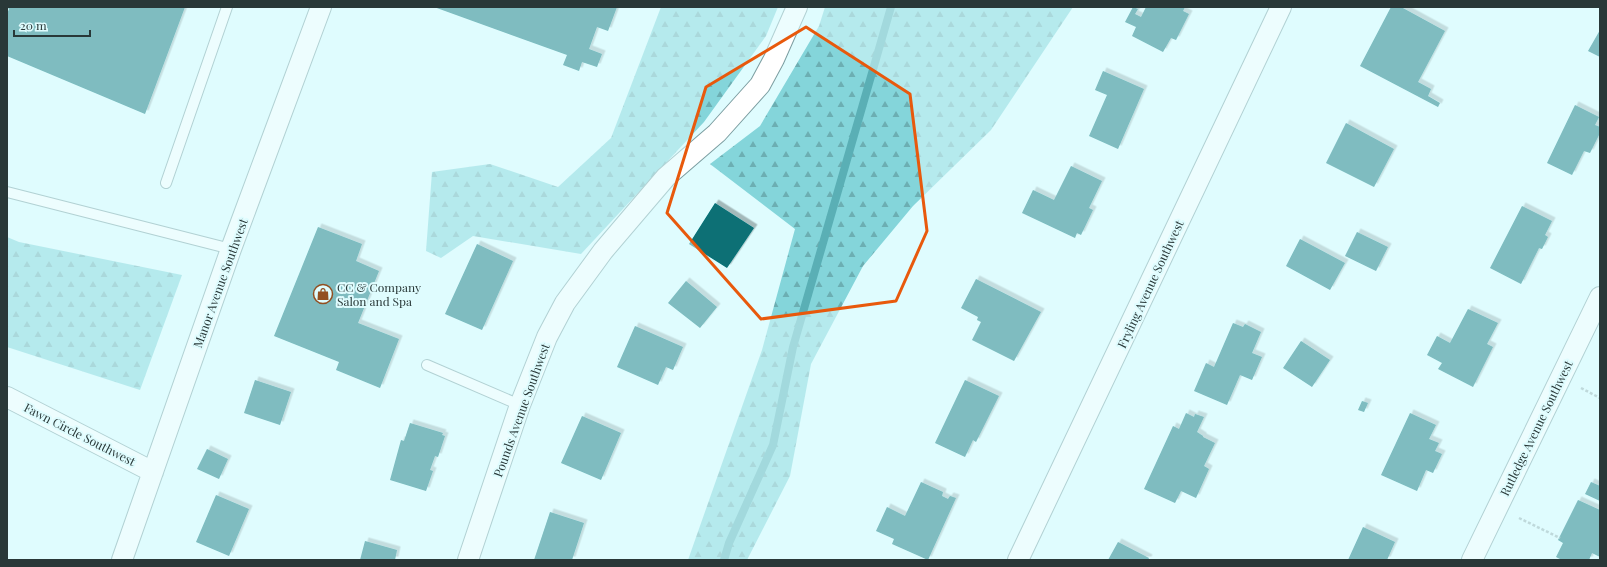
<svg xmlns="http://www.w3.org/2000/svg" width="1607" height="567" viewBox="0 0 1607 567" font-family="'Playfair Display',serif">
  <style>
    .forest { fill: url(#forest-firs) }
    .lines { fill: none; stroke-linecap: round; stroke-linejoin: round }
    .stream { stroke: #5aafb5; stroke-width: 8 }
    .building { fill: #076f75; filter: url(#shadow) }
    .lane-casing { stroke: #7c9ea1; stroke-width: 12 }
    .street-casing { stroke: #7c9ea1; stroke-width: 22 }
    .path { stroke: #99b0b2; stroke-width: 2.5; stroke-dasharray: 3 2; stroke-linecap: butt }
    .lane { stroke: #fff; stroke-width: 10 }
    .street { stroke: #fff; stroke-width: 20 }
    .marked { fill: none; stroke: #e8590c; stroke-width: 3; stroke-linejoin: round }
    .labels { text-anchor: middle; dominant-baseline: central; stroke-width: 4; stroke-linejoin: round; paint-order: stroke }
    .street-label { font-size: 12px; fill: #293838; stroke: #dffcfe }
    .poi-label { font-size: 12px; fill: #293838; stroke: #dffcfe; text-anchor: start }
  </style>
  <defs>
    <pattern id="forest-firs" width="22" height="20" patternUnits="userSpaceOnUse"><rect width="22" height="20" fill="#84d5da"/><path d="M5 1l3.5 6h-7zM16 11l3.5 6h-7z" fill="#6caeb2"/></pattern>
    <filter id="shadow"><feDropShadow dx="3.5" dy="-3.5" stdDeviation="0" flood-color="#0004"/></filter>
  </defs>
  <rect width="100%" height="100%" fill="#dffcfe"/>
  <path class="forest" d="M661,7H778L766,36L704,122L581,254L473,236L441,258L426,251L432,172L490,164L558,187L611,138Z
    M825,7H1073L991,130L913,206L863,266L811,364L790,476L747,560H688L762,350L795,229L710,164L760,126L819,26Z
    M7,237L19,242L182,275L140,390L7,347Z"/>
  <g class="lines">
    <path class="stream" d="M724,560L729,543L773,445L793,347L891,7"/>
  </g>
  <path class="building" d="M7,7H185L145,114L7,56V14L9,9Z
    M434,7H617L608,31L597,27L589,49L602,54L597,67L582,62L579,71L563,65L567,55Z
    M1133,7L1138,9L1135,14L1141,17L1146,7H1185L1183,11L1189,14L1176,40L1171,38L1163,52L1132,36L1136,27L1125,22Z
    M1391,7H1401L1445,31L1418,82L1431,89L1428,96L1440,103L1438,107L1360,66Z
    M1600,30V57L1588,51Z
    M1103,71L1144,89L1118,149L1089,136L1107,95L1095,90Z
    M1575,105L1599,117L1595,125L1600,127V133L1590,153L1584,151L1572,175L1547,163Z
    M1346,123L1394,149L1374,187L1326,163Z
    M1071,166L1102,181L1089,208L1093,210L1081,235L1077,233L1075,238L1022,213L1033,190L1054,200Z
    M715,203L754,228L727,268L689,244Z
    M1522,206L1552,221L1545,235L1548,237L1542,249L1539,248L1521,284L1490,268Z
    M318,227L362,244L356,261L379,271L358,323L399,339L380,388L336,370L339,362L274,336Z
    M1357,232L1388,247L1376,271L1345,256Z
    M1300,239L1345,263L1330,290L1286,266Z
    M477,244L513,261L482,330L445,314Z
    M976,279L1041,312L1014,361L972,340L981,322L977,320L978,317L961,308Z
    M686,281L717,307L700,328L668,303Z
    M1468,309L1498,323L1487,344L1493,347L1473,387L1438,369L1442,363L1427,355L1437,336L1450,343Z
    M1233,323L1243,327L1245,324L1261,332L1252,353L1262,357L1252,380L1240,375L1227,405L1194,391L1206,363L1214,367Z
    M635,326L683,347L673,370L666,367L658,385L617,367Z
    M1301,341L1330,360L1312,387L1283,368Z
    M255,380L291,392L280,425L244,413Z
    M965,380L999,396L976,442L973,440L965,457L935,443Z
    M1362,401L1368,403L1364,412L1358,410Z
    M1186,413L1194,417L1195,414L1204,417L1197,432L1203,436V437L1215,443L1204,466L1209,469L1196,498L1181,491L1175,503L1144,489L1173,426L1179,429Z
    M1410,413L1436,425L1429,439L1439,443L1435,451L1442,454L1433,473L1426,470L1417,491L1381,475Z
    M582,416L621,433L601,480L561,463Z
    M410,423L443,433L442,435L445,436L438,457L435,456L430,470L433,471L426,491L390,480L401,440L404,441Z
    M207,449L228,459L219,479L197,469Z
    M921,482L943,492L942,496L948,499L950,496L956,498L928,560L892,544L894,539L876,531L887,507L905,516Z
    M1591,482L1600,486V501L1585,494Z
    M216,495L249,509L229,556L196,542Z
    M1578,500L1600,510V557L1592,553L1589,560H1562L1556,557L1563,543L1558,540Z
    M550,512L584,523L572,560H534Z
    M1363,527L1395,542L1387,560H1348Z
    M365,541L397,550L395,560H360Z
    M1118,542L1149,558L1148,560H1108Z"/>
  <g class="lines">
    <g class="lane-casing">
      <path id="lane" d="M166,183L227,7
        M7,192L231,249
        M427,365L520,405"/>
    </g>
    <g class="street-casing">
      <path id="street" d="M7,397L153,472
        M122,560L231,249L321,7
        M468,560L520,405L547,337L565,303L603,251L666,177L717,133L760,85L774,59L797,7
        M1018,560L1281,7
        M1472,560L1600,297"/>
    </g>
    <path class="path" d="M1581,388L1600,398
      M1519,518L1560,538"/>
    <use href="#lane" class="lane"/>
    <use href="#street" class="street"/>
  </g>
  <path d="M0 0H1607V567H0ZM806,27L910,94L927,231L896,301L761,319L667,213L706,87Z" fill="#dffcfe" fill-opacity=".55" fill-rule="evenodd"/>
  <path class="marked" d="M806,27L910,94L927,231L896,301L761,319L667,213L706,87Z"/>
  <defs>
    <g id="shop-ring" transform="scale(1)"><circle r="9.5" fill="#dffcfe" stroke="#924f21" stroke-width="1.5"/><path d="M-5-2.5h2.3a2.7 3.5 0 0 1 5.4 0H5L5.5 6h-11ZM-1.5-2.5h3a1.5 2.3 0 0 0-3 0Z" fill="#924f21"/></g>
  </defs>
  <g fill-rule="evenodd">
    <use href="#shop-ring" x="323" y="294"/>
  </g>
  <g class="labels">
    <g class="street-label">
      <text transform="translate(220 283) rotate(-70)">Manor Avenue Southwest</text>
      <text transform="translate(1150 284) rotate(-65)">Fryling Avenue Southwest</text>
      <text transform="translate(521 410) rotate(-70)">Pounds Avenue Southwest</text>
      <text transform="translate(1536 428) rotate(-64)">Rutledge Avenue Southwest</text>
      <text transform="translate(80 434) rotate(27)">Fawn Circle Southwest</text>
    </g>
    <g class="poi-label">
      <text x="337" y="287">CC &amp; Company<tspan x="337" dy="14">Salon and Spa</tspan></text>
    </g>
  </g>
  <rect width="1607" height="567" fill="none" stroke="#293838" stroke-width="16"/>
  <path d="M14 30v6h76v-6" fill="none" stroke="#293838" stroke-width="2"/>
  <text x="20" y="30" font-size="12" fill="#293838" stroke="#dffcfe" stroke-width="3" paint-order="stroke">20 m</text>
</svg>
